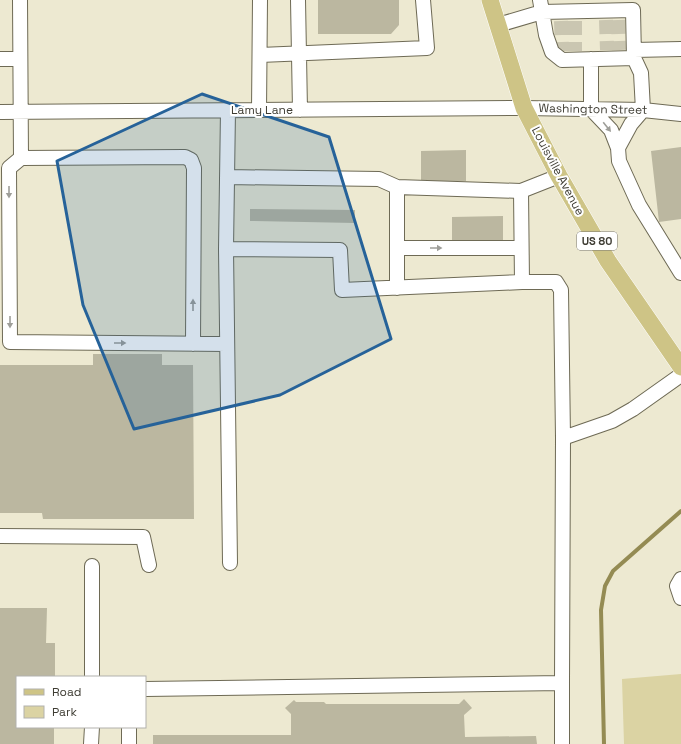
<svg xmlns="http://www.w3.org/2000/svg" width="681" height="744" viewBox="0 0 681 744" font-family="'Space Grotesk',sans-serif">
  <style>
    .green { fill: #dbd3a3 }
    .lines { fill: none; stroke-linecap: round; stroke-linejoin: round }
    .stream { stroke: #948b53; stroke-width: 4 }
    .building { fill: #bbb7a0 }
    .minor-tunnel { stroke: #cac6b1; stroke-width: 14; stroke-dasharray: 14 7; stroke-linecap: butt }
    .minor-casing { stroke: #6e6a55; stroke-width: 16 }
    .major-casing { stroke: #fff; stroke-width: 18 }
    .minor { stroke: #fff; stroke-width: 14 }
    .major { stroke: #cec486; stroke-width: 17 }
    .oneway { fill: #9e9e99 }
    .marked { fill: #266299; fill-opacity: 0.2; stroke: #266299; stroke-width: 3; stroke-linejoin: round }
    .labels { text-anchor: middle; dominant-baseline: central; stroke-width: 4; stroke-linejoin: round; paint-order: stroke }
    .shield { fill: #fff; stroke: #787670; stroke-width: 1 }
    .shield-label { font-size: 11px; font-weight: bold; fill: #3e3c33 }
    .street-label { font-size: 12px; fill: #3e3c33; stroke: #fff }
  </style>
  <rect width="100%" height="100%" fill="#ede9d1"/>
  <path class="green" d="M681,674V744H624L622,679Z"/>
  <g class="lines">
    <path class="stream" d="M604,744L601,610L605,586L613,571L681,511"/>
  </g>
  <path class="building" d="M318,0H399V25L391,34H318Z
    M681,147V219L659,222L651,151Z
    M466,150V181H421V151Z
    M250,209L355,210V223L250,221Z
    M503,216V242L452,243V217Z
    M93,354H162V365H193L194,519H43L42,513H0V365H93Z
    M0,608H47L46,643H55V677H17V727H54V744H0Z
    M464,699L472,708L464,715L465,737L536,736L537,744H153V735H291V714L285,708L294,700L296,702H324L326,704H459Z"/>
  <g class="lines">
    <path class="minor-tunnel" d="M606,20L607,50
      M618,20L619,50
      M561,21L562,51
      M575,21V51"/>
    <g class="minor-casing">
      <path id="minor" d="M20,0L21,158
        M298,0L300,110
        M540,0L546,35L552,52L562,60L634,58L641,73L643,110L631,124L618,148
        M498,25L542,12L633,10L634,58
        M634,50L681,49
        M260,55L427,48L423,0
        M0,59H20
        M591,59V109L611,130L618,148L619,161L639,205L681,273
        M228,110L226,249L230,563
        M259,110L260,0
        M0,112L524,108L643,110L681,114
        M559,176L521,191L522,282H556L561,290L563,438
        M227,177L379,179L397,187L521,191
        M397,248H521
        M226,249L340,250L342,290L522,282
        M397,288V187
        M193,344L194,168L191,160L185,157L21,158L9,168L10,342C83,343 155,344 227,344
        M0,536L143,537L149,565
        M681,579L677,586L681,598
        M92,677V566
        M562,683V744
        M145,689L562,683L563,438L612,421L633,409L681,375
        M129,727V744
        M91,744L92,727"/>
    </g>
    <g class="major-casing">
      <path id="major" d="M490,0L524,108L559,176L608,261L681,367"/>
    </g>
    <use href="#minor" class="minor"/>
    <use href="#major" class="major"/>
  </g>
  <defs><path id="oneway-solid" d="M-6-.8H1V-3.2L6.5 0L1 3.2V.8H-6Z"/></defs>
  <g class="oneway">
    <use href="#oneway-solid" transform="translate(607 127) rotate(51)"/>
    <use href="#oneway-solid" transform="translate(9 192) rotate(90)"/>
    <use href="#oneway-solid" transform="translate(436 248)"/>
    <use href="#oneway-solid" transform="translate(193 305) rotate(-90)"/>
    <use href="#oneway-solid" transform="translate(10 322) rotate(90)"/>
    <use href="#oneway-solid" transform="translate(120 343)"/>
  </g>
  <path class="marked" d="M202,94L329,137L391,339L280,395L134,429L83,305L57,161Z"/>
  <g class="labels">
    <rect class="shield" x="577" y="232" width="40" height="18" rx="3"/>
    <g class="shield-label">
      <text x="597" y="241">US 80</text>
    </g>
    <g class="street-label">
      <text transform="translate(593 109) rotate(1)">Washington Street</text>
      <text x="262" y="110">Lamy Lane</text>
      <text transform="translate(558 171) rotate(62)">Louisville Avenue</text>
    </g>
  </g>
  <rect x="16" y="676" width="130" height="52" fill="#ffffff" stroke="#b2b1ad"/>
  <rect x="24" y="689" width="20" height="6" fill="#cec486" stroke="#b2b1ad"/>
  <text x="52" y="696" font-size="12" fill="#3e3c33">Road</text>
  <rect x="24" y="706" width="20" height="12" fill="#dbd3a3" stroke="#b2b1ad"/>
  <text x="52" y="716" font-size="12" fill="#3e3c33">Park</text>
</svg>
